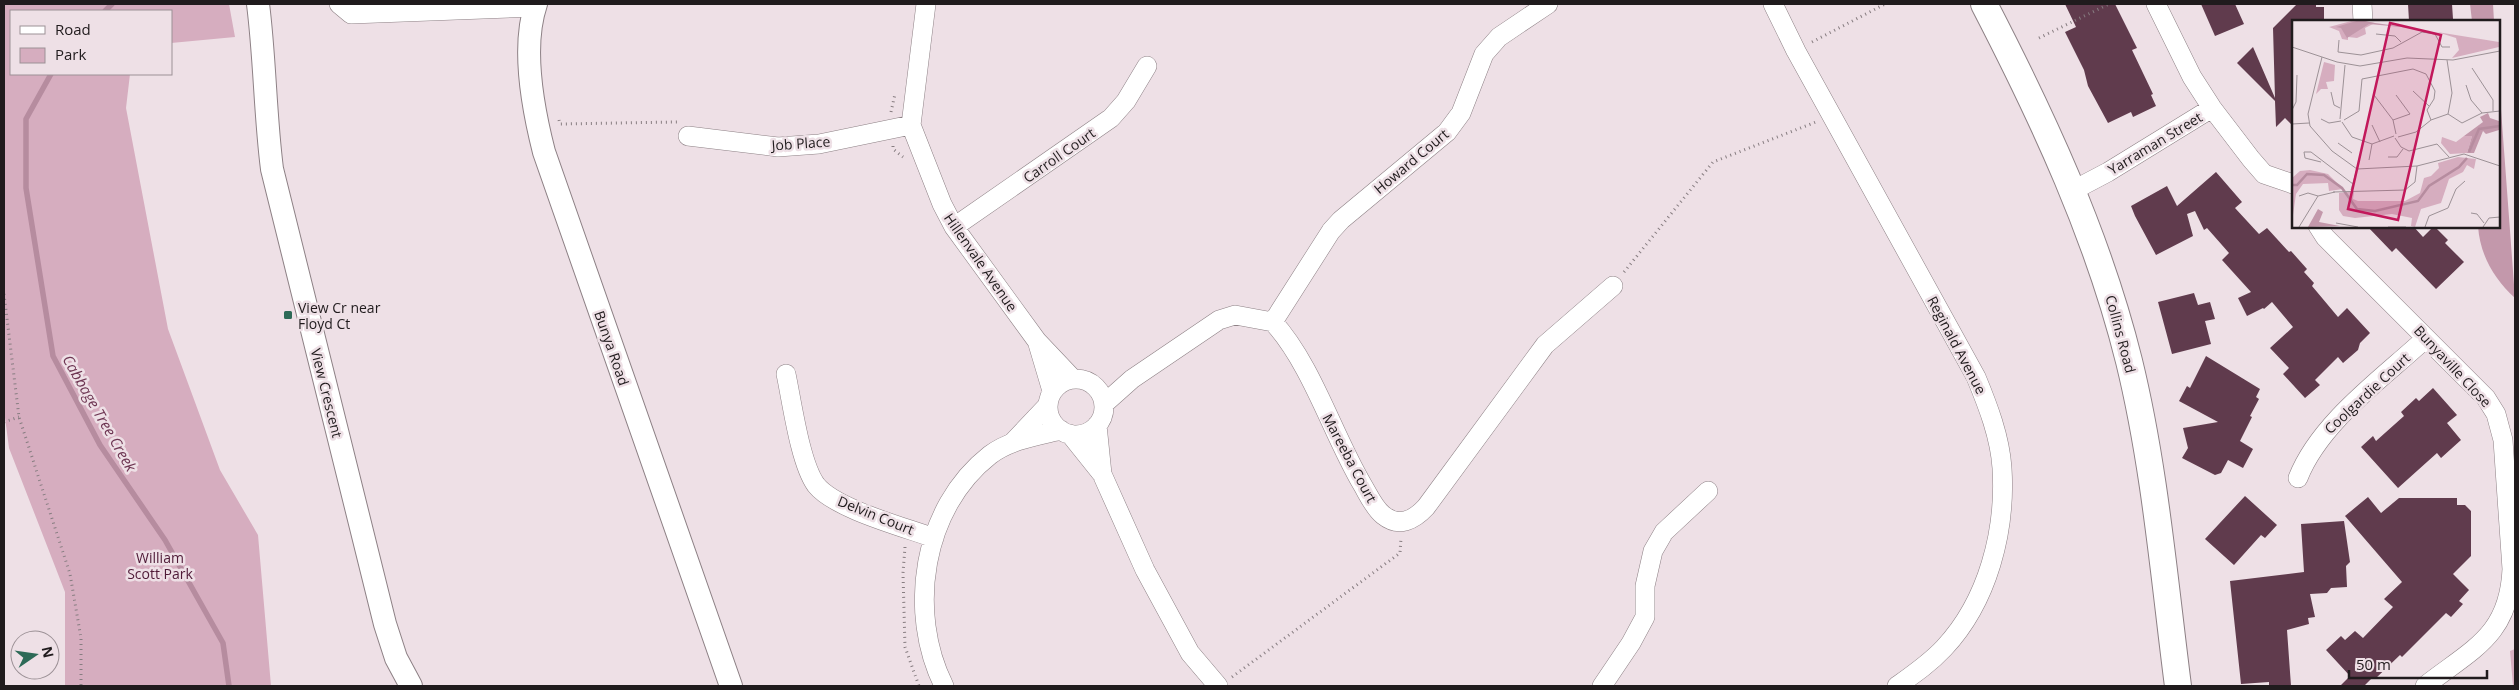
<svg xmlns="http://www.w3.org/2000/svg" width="2519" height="690" viewBox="0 0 2519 690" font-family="'Open Sans',sans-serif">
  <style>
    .green { fill: #d6adbf }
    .forest { fill: #c398ab }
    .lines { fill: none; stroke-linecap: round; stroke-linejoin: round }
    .stream { stroke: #b68c9f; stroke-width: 5.5 }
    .building { fill: #603b4d }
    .minor-casing { stroke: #8d8085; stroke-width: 20 }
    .tertiary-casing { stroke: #8d8085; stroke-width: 24 }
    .secondary-casing { stroke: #8d8085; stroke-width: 28 }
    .path { stroke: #877d81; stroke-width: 3; stroke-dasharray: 1 4; stroke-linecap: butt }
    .minor { stroke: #fff; stroke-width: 19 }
    .tertiary { stroke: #fff; stroke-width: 22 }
    .secondary { stroke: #fff; stroke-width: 26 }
    .poi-dot { fill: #2d6a57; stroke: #eee0e6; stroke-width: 2 }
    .labels { text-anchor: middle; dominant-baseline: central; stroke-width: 5; stroke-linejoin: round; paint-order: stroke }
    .street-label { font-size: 14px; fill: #201b1d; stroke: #eee0e6 }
    .poi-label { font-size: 14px; fill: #201b1d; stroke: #eee0e6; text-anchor: start }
    .park-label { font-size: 14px; fill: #4f1a37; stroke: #eee0e6 }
    .water-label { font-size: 15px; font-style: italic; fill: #6e3653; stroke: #eee0e6 }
    .inset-river { fill: none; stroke: #b68c9f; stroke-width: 2.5 }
    .inset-road { fill: none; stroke: #9c9196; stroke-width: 1 }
    .view { fill: #c2185b; fill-opacity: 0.15; stroke: #c2185b; stroke-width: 2.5 }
    .inset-edge { fill: none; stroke: #201b1d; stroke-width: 2.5 }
  </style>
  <rect width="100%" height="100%" fill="#eee0e6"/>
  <path class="green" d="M4,4H229L235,37L171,43V11H11V74H130L126,108L168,329L220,470L258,535L271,686H65V592L9,448L4,410Z
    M2515,649V686H2513L2510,651Z"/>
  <path class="forest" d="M2470,4H2493L2494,21H2472Z
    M2498,69L2515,298C2494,279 2480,255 2478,226H2498Z"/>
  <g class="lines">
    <path class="stream" d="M105,11L112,4
      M51,74L26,119V188L53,356L100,445L165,540L223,643L229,686"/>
  </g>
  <path class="building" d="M2065,4H2115L2137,48L2132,50L2153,94L2151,95L2156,106L2133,117L2131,112L2108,123L2088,86L2084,70L2065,32L2076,27Z
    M2201,4H2235L2244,24L2215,36Z
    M2297,4H2316V7H2324V21H2293V126L2285,118L2276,127L2275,101L2237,63L2253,47L2275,98L2273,28Z
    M2408,4H2452L2453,19L2409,21Z
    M2216,172L2242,202L2235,208L2259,234L2267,228L2289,252L2291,251L2307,269L2304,272L2314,283L2312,286L2338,317L2347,308L2370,333L2360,343L2358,350L2343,363L2338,357L2315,380L2320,385L2305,398L2283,374L2289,368L2270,348L2293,327L2272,302L2264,309L2263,308L2247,316L2238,298L2251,292L2222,260L2229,253L2207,228L2204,230L2195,211L2187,214L2193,236L2156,255L2135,216L2131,206L2167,186L2177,206Z
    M2367,226H2413L2423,237L2434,226L2448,240L2445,243L2464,262L2436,289L2396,248L2392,252Z
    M2194,293L2198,305L2210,302L2215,319L2205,321L2211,344L2172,354L2158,302Z
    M2206,356L2260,389L2256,397L2259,399L2250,416L2252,417L2240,441L2253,449L2243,468L2228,460L2221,473L2215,475L2182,458L2188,448L2183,428L2218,422L2179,401L2187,386L2190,388Z
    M2433,388L2457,415L2447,423L2461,440L2441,458L2437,453L2398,488L2361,447L2373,436L2376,441L2404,416L2401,412L2416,398L2419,401Z
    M2245,496L2277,525L2265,538L2261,535L2234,565L2205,539Z
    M2368,497L2381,513L2399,498H2457V505H2465L2471,511V556L2453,574L2469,590L2459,601L2463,604L2451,617L2446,613L2402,657L2400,655L2375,679L2373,677L2364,686H2340L2350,676L2326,650L2341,636L2345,640L2355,631L2363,638L2393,607L2384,599L2402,582L2345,516Z
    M2344,521L2350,562L2346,566L2347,587L2331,588L2327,593L2310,594L2315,617L2308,618L2309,624L2287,630L2291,686H2269V682L2241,684L2230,581L2304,572L2301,524Z"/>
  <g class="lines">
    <g class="minor-casing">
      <path id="minor" d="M339,4L351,14L535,7
        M926,4L911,125L942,204L954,227L1037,341L1073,379
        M1773,4L1796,51L1976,377C1988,406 2000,437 2002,468C2006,531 1988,601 1944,648C1930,663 1914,674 1897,686
        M2156,4L2192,77L2212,108L2251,159L2264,174L2293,184
        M2362,4L2363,21
        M688,136L778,147L819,144L911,125
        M2072,191L2108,172L2212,108
        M2318,226L2325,237L2486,398L2496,414L2503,440L2512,569C2509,636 2472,649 2425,686
        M954,227L1111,118L1126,101L1147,66
        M1273,322L1331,231L1341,220L1447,132L1461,113L1484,54L1499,37L1548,4
        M1038,344L1052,391
        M786,374C792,402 800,463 816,485C835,509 904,527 934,538
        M1048 407a28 28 0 1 1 56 0a28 28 0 1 1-56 0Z
        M1104,404L1132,379L1219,320L1235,315L1273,322C1312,365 1332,433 1362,484C1368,494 1374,508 1383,515C1399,528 1414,520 1426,507L1545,345L1613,286
        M1097,425L1102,474
        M1070,434L1102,474L1145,570L1190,653L1218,686
        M1013,442L1048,405
        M2298,478C2320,422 2383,378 2426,338
        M944,686C907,612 922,508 990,455C1010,440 1036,436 1061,430
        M1602,686L1631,643L1645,617V586L1653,551L1664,532L1708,491"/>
    </g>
    <g class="tertiary-casing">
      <path id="tertiary" d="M258,4C265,59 265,114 272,169L385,624L396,658L411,686
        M536,4C521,48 533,109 544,152L731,686"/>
    </g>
    <g class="secondary-casing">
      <path id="secondary" d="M1984,4C2043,118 2098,236 2129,361C2155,467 2164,578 2178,686"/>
    </g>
    <path class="path" d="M2039,38L2109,4
      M1812,42L1885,4
      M891,112L895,94
      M559,120L560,124L677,122
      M893,146V149L903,157
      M1624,272L1713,162L1816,122
      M4,294L19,417L70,574L81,638V686
      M4,422L19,417
      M905,547L903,573L905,647L919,686
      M1232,677L1400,553L1401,538"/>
    <use href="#minor" class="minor"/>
    <use href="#tertiary" class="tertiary"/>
    <use href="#secondary" class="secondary"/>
  </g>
  <rect class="poi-dot" x="283" y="310" width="10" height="10" rx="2.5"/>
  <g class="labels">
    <g class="street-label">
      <text transform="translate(801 143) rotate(-4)">Job Place</text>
      <text transform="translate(2155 143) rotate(-31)">Yarraman Street</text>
      <text transform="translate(1059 155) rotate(-35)">Carroll Court</text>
      <text transform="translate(1411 161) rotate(-40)">Howard Court</text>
      <text transform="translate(981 262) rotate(55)">Hillenvale Avenue</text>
      <text transform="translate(2121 334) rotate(75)">Collins Road</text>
      <text transform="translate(1957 345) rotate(62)">Reginald Avenue</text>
      <text transform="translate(612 348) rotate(71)">Bunya Road</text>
      <text transform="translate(2453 366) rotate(47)">Bunyaville Close</text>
      <text transform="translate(327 393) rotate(76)">View Crescent</text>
      <text transform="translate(2367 393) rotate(-43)">Coolgardie Court</text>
      <text transform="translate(1350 458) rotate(62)">Mareeba Court</text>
      <text transform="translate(876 515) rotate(22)">Delvin Court</text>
    </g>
    <g class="poi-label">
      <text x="298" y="307">View Cr near<tspan x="298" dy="16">Floyd Ct</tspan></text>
    </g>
    <g class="park-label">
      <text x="160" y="557">William<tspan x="160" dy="16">Scott Park</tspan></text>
    </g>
    <g class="water-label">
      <text transform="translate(100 413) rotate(60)">Cabbage Tree Creek</text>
    </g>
  </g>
  <g transform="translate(2292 20)">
    <rect width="208" height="208" fill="#eee0e6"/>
    <path d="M63,0L83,3L73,8L74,14L65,18L56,17V20L50,19L47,11L37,7ZM145,12L207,22V27L160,38L167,30L164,18ZM32,42L43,45L42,61L34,62L36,69H29L24,74ZM172,116H180L175,133L158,134L149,123L150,117L164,122ZM166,137L184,139L182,149L175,145L171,152L157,159L149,183L129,189L123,207L119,206L120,198L100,194L63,198L51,196L47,190V173L56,172H62L61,179L66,181H113L128,173L132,158L139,156L147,148L146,143ZM18,150L36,154L51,169L37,171L36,163L11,164L4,174L0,202V158L8,151Z" fill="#d6adbf"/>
    <path d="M68,0L83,3L120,8L77,4L55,18L49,8L44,7ZM196,93L198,98L207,101V110L194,114L191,111L182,133H175L180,116H172L191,102L188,97ZM26,189L31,192L27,202L48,206L16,207Z" fill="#c398ab"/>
    <path class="inset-river" d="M177,132L187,109L208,106M0,165H5L15,154L32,155L50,168L65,189L83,191L126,181L137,166L167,147L175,138"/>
    <path class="inset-road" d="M84,14L103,16L109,22M47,20L46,32L69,35L101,28L130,12L143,14L150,27H158M0,27L45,42L68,46L115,38L161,40L208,31M30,37L16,94L18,106L40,131L65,149L125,146L172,134L208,146M180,48L201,80V91M174,65L179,80L190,93M121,71L137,86M39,72L42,85L48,88M82,75L101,100M104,75L118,94L101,100L104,114M0,90L4,82L5,55M156,94L170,103L190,93L208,91M29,99L37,103L49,101M48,99L53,45M52,100L67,91L70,59L121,49L134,54L143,71L142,79L135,90L139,100M50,102L60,117L80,124L102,116M0,104L17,103M80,105L88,122M106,117L124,112L139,100L156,94L160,73L155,40M103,118L109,127L117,131L145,124L157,137M46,123L60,133M96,137H105L111,129M77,140L80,124M29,142L13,138L12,132H19L61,164M59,170L65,149M41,172L113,170L123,162L125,146M7,176L16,173L26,176M179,193L185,194L192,203M44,203L66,207M7,207L26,176L43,172M96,207H114M133,207L137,196L156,188L164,169L173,161M191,207L197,198L208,197"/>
    <path class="view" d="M98,3L149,15L106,200L56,189Z"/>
    <rect width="208" height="208" class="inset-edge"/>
  </g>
  <rect width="2519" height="690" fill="none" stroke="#201b1d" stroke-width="10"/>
  <rect x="10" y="10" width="162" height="65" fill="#eee0e6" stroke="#9c9196"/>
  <rect x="20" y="26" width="25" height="8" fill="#ffffff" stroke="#9c9196"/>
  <text x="55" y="35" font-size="15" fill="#201b1d">Road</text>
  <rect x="20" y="48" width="25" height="15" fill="#d6adbf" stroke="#9c9196"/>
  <text x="55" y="60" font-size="15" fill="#201b1d">Park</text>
  <g transform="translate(35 655) rotate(77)"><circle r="24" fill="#eee0e6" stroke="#9c9196"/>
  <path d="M0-4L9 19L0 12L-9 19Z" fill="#2d6a57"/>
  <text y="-8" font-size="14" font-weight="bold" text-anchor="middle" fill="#201b1d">N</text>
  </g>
  <path d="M2349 670v8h138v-8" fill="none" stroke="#201b1d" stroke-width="2.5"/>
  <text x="2356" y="670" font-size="15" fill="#201b1d" stroke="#eee0e6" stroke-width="4" paint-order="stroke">50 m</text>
</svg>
